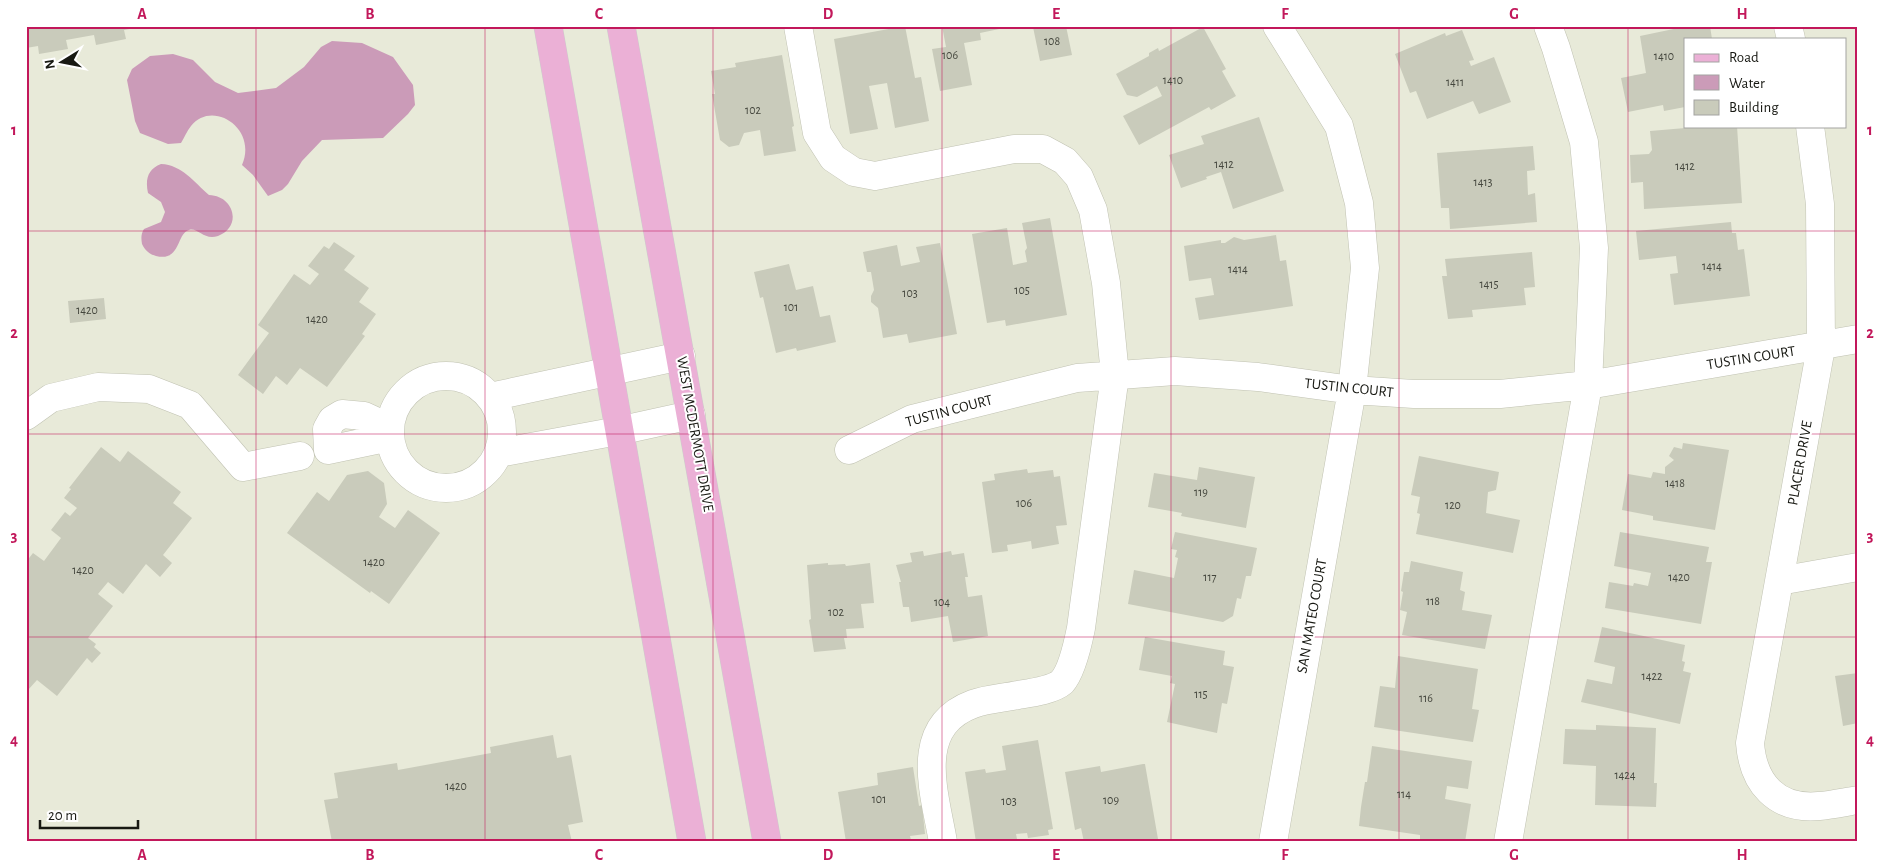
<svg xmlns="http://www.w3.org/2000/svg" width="1884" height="868" viewBox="0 0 1884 868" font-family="'Alegreya Sans',sans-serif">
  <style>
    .water { fill: #cb9bb8 }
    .building { fill: #c9cbbb }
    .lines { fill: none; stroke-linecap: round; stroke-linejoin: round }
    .minor-casing { stroke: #c0c2b2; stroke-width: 29 }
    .major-casing { stroke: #cccccb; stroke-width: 29 }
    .minor { stroke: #fff; stroke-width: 28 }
    .major { stroke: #ebb0d6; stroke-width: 28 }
    .grid { fill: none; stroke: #c2185b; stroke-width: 1; stroke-opacity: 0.55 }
    .labels { text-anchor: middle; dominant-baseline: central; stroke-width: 4; stroke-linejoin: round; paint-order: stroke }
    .number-label { font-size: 12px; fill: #44463d }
    .street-label { font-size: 15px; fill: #181913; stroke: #fff }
    .neatline { fill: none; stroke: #c2185b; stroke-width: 2 }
    .grid-label { font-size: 16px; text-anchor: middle; font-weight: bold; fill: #c2185b }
  </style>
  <rect width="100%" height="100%" fill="#e8ead9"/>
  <path class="water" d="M332,41L362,43L393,57L413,85L415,105L408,114L383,138L322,140L302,161L288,184L282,190L268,196L253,175L242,165C258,128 212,99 191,126C187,131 184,138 181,143L168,144L140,133L135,121L127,80L132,69L150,56L173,54L193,60L215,82L238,93L276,88L304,67L321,47Z
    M161,164C182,165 194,182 209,195C235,196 242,227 218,236C204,241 198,227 189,230C176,234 181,262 156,256C149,254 145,250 142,244C141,238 141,234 144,229L161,222L165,212L161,202L148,193C145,179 148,169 161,164Z"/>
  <path class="building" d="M26,26H140V27L124,30L126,39L96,45L94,35L66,40L68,49L39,54L38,46L26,48Z
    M905,26L915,78L921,77L929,121L895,128L887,83L869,86L878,129L850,134L834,39Z
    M942,26H1003L1004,28L980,33L981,40L964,43L972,85L940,91L932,49L946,47Z
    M1038,26H1066L1072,55L1040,61L1033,27Z
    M1688,26H1710L1712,39H1685V107L1664,111L1663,105L1628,112L1621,78L1646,73L1640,36Z
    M1203,27L1226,69L1222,71L1236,96L1211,110L1209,107L1139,145L1123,116L1162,96L1157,86L1137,97L1127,95L1116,74L1149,56V53L1158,48L1159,51Z
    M1462,30L1474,60L1469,61L1471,66L1494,57L1511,102L1479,114L1473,101L1427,119L1416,91L1410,93L1395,54L1445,33L1446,36Z
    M782,55L794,126L792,127L796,151L764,156L760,130L744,133L739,145L729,147L720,140L712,94H715L711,71L736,67L735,63Z
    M1259,117L1284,191L1233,209L1221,172L1206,177L1207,179L1181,188L1169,155L1204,144L1201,136Z
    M1709,126H1737L1742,203L1644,209L1643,182L1631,183L1630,155L1649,154L1652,150L1650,131Z
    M1533,146L1535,170L1527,171L1528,195L1535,193L1537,222L1450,229L1449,208H1441L1437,153Z
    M1050,218L1067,315L1006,326L1005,320L987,323L972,234L1007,228L1013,265L1027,262L1025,251L1027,248L1022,223Z
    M1731,222L1732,233H1736L1738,250L1744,249L1750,296L1674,305L1670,274L1678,273L1676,256L1639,260L1636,231Z
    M1276,235L1280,261L1286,260L1293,306L1199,320L1195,298L1214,295L1211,278L1189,281L1184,246L1221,240V243H1225L1234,237L1244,240Z
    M334,242L355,256L344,270L369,288L359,302L376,314L362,334L365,336L327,387L300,368L287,385L276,376L263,394L238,375L269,333L258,325L294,274L310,285L319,274L308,266L324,246L329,249Z
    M940,243L957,334L909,343L907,334L883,338L878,308L871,302V296L874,290L871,272H867L863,252L897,245L901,266L920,262L916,247Z
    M1532,252L1535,287L1524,288L1526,305L1472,310L1473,317L1448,319L1442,276H1447L1445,259Z
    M789,264L796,290L813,286L820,317L830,315L836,342L797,351L796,348L776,353L763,297L760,298L754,272Z
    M104,298L106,319L70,323L68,301Z
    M1683,443L1729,450L1715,530L1653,520V516L1622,510L1628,474L1651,478L1653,472L1665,474V467L1674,460L1669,456L1674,447L1682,449Z
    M101,447L120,462L128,451L181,492L173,503L192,518L163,555L172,563L160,577L146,564L123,594L108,582L98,594L113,606L88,638L96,644L94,647L101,653L92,663L87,658L57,696L37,680L28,690L26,689V562L33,553L44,561L61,538L51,530L65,512L70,516L77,508L64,498L71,489L69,488Z
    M1419,456L1499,472L1496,490L1488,492L1486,513L1520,520L1513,553L1416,534L1420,514L1417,513L1420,497L1411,495Z
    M1199,467L1255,477L1246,528L1181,516L1182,513L1148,507L1154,473L1197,480Z
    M1027,469L1028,473L1053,470L1054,477L1060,476L1067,525L1056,526L1059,544L1032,549L1031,541L1007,545L1008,551L992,553L982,482L995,480L994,474Z
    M368,471L384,483L387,504L379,517L395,528L408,510L440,533L389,604L371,591L370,593L287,533L317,492L329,501L347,475Z
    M1175,532L1257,548L1251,576H1246L1241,599L1237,598L1233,616L1223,622L1128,604L1134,570L1174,578L1178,558L1175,557L1177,550L1171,549Z
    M1620,532L1709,547L1706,562H1712L1701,624L1605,608L1609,582L1633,586L1634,583L1648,586L1651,573L1614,566Z
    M923,551L924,556L951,551L952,555L964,553L968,577H965L968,597L982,595L988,636L953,642L948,616L911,622L909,607H903L899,582H901L896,565L912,562L910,553Z
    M1411,561L1463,572L1460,590L1465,592L1462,610L1492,615L1485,649L1402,635L1407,612L1400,610L1403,592L1401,591L1404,572H1409Z
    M828,563V565L845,564L846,566L870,563L874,603L861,604L864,628L846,629L847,638H844L846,649L814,652L809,620L811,619L807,565Z
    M1602,627L1685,645L1682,661L1685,662L1683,671L1691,673L1680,724L1581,702L1587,679L1612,684L1615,667L1594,662Z
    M1145,637L1225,651L1223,665L1234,667L1227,704L1222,703L1217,733L1167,722L1175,684L1170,683L1172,676L1139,670Z
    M1398,656L1478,669L1472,709L1479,710L1473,742L1374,727L1380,686L1395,688Z
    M1858,673V723L1843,726L1835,676Z
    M1596,725L1656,728L1654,783H1657L1656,807L1595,805L1596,766L1563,764L1565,729L1596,730Z
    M553,735L557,758L571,755L583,822L568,825L572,842H474L473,839L458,842H332L324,800L338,798L334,773L397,763L398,770L491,753L490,747Z
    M1038,740L1053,829L1048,830L1049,835L1028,838L1027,833L1016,834L1017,839L1001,842H976L965,772L985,769L986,773L1006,770L1002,746Z
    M1372,746L1472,761L1468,789L1447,786L1445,799L1471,804L1465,842H1426L1420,841V835L1359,826L1361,807L1365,782H1367Z
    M1143,764H1145L1158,839L1141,842H1134V840L1124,842H1084L1081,828L1075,830L1065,772L1100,766L1101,772Z
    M913,767L919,806L922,805L925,834L910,836L911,840L897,842H846L838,792L878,785L877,773Z"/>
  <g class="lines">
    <g class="minor-casing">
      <path id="minor" d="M798,26L817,133L833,158L854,172L875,176L1014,149H1043L1065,161L1079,177L1093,210L1106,283L1115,375L1081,628C1078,643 1072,671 1062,682C1053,690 1030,693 1018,695C1004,698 987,699 973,704C911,727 935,794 943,842
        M1788,26L1791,39
        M1810,126L1820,204L1821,347L1750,743C1753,783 1776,810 1819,806C1832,805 1845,802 1858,800
        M390 432a56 56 0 1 1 112 0a56 56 0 1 1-112 0Z
        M490,397L681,356
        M26,416L51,398L98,387L149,389L190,405L243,467L300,456
        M390,437L328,450L327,429L332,420L342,414L364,416L390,428
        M849,450L912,419L1077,378L1175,371L1258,377L1352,390L1414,394H1500L1588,385L1858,339
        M498,453L618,431L691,415
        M1779,581L1858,567
        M1273,842L1352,390L1365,268L1359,203L1339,126L1277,26
        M1508,842L1588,385L1594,248L1584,142L1556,48L1548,26"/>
    </g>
    <g class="major-casing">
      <path id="major" d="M548,26L692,842
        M621,26L767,842"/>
    </g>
    <use href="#minor" class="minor"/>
    <use href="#major" class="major"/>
  </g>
  <path class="grid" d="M256,26V842M485,26V842M713,26V842M942,26V842M1171,26V842M1399,26V842M1628,26V842M26,231H1858M26,434H1858M26,637H1858"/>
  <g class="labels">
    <g class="number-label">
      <text x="1052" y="41">108</text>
      <text x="950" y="55">106</text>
      <text x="1664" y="56">1410</text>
      <text x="1173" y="80">1410</text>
      <text x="1455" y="82">1411</text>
      <text x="753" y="110">102</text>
      <text x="1224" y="164">1412</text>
      <text x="1685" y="166">1412</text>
      <text x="1483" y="182">1413</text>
      <text x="1712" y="266">1414</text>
      <text x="1238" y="269">1414</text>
      <text x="1489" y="284">1415</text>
      <text x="1022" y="290">105</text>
      <text x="910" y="293">103</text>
      <text x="791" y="307">101</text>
      <text x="87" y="310">1420</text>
      <text x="317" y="319">1420</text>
      <text x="1675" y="483">1418</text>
      <text x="1201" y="492">119</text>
      <text x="1024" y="503">106</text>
      <text x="1453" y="505">120</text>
      <text x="374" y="562">1420</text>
      <text x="83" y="570">1420</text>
      <text x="1210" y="577">117</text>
      <text x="1679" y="577">1420</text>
      <text x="1433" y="601">118</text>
      <text x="942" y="602">104</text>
      <text x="836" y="612">102</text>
      <text x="1652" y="676">1422</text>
      <text x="1201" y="694">115</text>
      <text x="1426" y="698">116</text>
      <text x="1625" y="775">1424</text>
      <text x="456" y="786">1420</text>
      <text x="1404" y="794">114</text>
      <text x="879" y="799">101</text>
      <text x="1111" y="800">109</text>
      <text x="1009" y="801">103</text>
    </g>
    <g class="street-label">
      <text transform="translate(1751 358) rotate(-9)">TUSTIN COURT</text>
      <text transform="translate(1349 388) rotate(6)">TUSTIN COURT</text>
      <text transform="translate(949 411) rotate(-15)">TUSTIN COURT</text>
      <text transform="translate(695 434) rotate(80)">WEST MCDERMOTT DRIVE</text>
      <text transform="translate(1800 463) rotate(-80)">PLACER DRIVE</text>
      <text transform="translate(1312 616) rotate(-80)">SAN MATEO COURT</text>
    </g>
  </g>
  <rect width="1884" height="868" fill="none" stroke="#ffffff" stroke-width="55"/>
  <rect x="1684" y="38" width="162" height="90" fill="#ffffff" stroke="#a3a3a1"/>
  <rect x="1694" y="54" width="25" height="8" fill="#ebb0d6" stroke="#a3a3a1"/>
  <text x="1729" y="62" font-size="15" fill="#181913">Road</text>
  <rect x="1694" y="75" width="25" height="15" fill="#cb9bb8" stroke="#a3a3a1"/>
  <text x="1729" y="88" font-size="15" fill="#181913">Water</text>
  <rect x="1694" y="100" width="25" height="15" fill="#c9cbbb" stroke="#a3a3a1"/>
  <text x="1729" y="112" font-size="15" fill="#181913">Building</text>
  <g transform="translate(62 62) rotate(260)" stroke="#ffffff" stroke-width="4" paint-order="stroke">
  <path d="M0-4L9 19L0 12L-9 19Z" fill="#181913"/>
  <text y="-8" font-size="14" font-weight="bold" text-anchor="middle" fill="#181913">N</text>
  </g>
  <path d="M40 820v8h98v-8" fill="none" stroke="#181913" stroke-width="2.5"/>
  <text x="48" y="820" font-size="15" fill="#181913" stroke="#ffffff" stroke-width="4" paint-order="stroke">20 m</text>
  <rect x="28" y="28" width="1828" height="812" class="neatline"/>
  <g class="grid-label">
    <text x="142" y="19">A</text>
    <text x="370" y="19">B</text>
    <text x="599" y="19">C</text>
    <text x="828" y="19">D</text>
    <text x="1056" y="19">E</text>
    <text x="1285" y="19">F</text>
    <text x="1514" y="19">G</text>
    <text x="1742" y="19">H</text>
    <text x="14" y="135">1</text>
    <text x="1870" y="135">1</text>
    <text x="14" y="338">2</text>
    <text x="1870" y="338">2</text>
    <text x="14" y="541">3</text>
    <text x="1870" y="541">3</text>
    <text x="14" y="745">4</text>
    <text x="1870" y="745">4</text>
    <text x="142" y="860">A</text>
    <text x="370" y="860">B</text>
    <text x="599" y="860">C</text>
    <text x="828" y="860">D</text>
    <text x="1056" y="860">E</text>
    <text x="1285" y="860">F</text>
    <text x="1514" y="860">G</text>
    <text x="1742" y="860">H</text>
  </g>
</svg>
